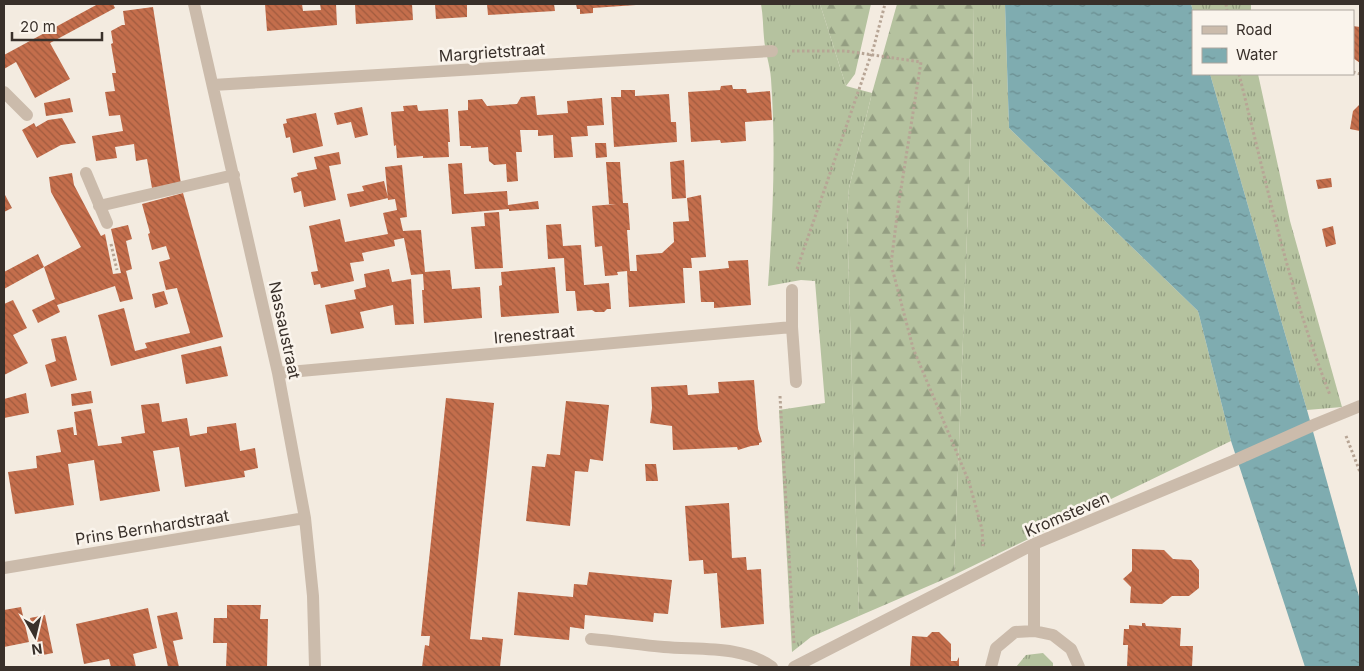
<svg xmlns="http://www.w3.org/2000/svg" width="1364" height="671" viewBox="0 0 1364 671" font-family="Inter,sans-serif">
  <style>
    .grass { fill: url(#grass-tufts) }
    .forest { fill: url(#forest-firs) }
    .water { fill: url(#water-ripples) }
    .building { fill: url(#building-back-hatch) }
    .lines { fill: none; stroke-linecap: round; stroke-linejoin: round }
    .path { stroke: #b7a595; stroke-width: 3; stroke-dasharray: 2.5 2.5; stroke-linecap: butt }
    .minor { stroke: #cbbbab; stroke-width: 12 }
    .labels { text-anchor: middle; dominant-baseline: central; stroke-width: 5; stroke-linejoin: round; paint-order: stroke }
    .street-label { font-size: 16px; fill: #39302a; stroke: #faf4ec }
  </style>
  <defs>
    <pattern id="grass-tufts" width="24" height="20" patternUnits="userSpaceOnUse" patternTransform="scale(1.25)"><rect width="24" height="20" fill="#b5c29f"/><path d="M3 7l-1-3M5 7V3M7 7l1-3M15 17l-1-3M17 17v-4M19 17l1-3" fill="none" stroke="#949e82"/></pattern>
    <pattern id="forest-firs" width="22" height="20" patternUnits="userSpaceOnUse" patternTransform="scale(1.25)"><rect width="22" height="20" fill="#b5c29f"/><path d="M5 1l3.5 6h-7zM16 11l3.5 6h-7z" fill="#949e82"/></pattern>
    <pattern id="water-ripples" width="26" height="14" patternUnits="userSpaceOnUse" patternTransform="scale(1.25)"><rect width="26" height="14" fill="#7facb0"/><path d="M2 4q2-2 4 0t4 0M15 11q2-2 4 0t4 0" fill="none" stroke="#698c8f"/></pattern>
    <pattern id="building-back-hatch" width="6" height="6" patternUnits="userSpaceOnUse" patternTransform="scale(1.25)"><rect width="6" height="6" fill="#c46e4c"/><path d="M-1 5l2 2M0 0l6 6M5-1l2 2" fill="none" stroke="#a05b3f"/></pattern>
  </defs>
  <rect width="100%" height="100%" fill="#f3ebe0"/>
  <path class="grass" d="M761,4H820L846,86L872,93L849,188L847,215L859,616L811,637L792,652L779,410L825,403L815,281L801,280L768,286C773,217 776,148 771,79C770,65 765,52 764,38C763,27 763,15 761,4Z
    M974,4H1005L1009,128L1198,311L1231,441L954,575L973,77Z
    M1191,4H1251V11H1193Z
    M1210,74H1258L1290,221L1342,407L1307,410Z
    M1043,653L1053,663V667H1016L1026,655Z"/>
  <path class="forest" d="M820,4H871L855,74L846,86Z
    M897,4H974L973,77L954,575L859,616L847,215L849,188L872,93Z"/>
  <path class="water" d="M1005,4H1191L1193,11V74H1210L1307,410L1360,600V667H1305L1231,441L1198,311L1009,128Z"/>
  <path class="building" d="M98,4H113L115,8L50,43L70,79L35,98L16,62L4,69V55Z
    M265,4H302L303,11L321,10L320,4H336L337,25L267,31Z
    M355,4H412L413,20L356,24Z
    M435,4H467V17L436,19Z
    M487,4H554L555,11L488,15Z
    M576,4H636V5L593,8V13L580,14V9H577Z
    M153,7L181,184L152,188L147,159L136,161L134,144L115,147L117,158L96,161L92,136L123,131L120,115L109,116L105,92L115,91L112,73H116L111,44L113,43L111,31L122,25H125L123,11Z
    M1353,26L1360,27V63L1353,58Z
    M732,85L733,89H746L747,93L770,91L772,120L745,122L746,141L721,143L720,140L691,142L688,92L720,90L721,86Z
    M621,90H635V96L669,94L671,122H676L677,142L614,147L611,97H621Z
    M535,96L537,115L568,113L567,101L602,98L604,125L587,126L588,136L571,137L573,157L554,158L553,135L538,136V130H520L522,152H516L518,181L507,182L506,164L494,165L489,161L488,147L471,148V146H460L458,111L468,110V100L482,99L487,106L517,104L521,97Z
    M70,98L73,112L46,116L44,103Z
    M1360,104V131L1350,129L1353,111Z
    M417,105L418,110L419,111L448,109L450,142H448L449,157L423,158V156L397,158L396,145L394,146L391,112L404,111L403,106Z
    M362,107L368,135L355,138L351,122L337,125L334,113Z
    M316,113L323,146L293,153L290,137L286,138L283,124L287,123L286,119Z
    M62,118L76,143L61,145L37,158L22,130L34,123L36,127L48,120Z
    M595,143H606L607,157L596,158Z
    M339,152L341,164L329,166L336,200L304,207L301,191L294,193L291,178L298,176L297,173L317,169L314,157Z
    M684,160L686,198L672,199L670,162Z
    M606,162H620L623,203H628L630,230H627L630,271H637L636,255L662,253L674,242L673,222L689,221L687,198L701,195L706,257L691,258L692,268H683L685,303L629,307L627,271L617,272L618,275L605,276L602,246L595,247L592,206L616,204H609Z
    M462,163L464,194L507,191L508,205L538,201L539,209L509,211V209L452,214L448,164Z
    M402,165L407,217L400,218L403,231L421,230L425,272L450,270L452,289L480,287L482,318L424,323L422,290H424L423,274L411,275L404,238L394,240L395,246L362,253L364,261L350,263L354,281L321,288L320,284L314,285L311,272L318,271L309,226L340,219L345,242L388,234L383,213L397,210L395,199L388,200L385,167Z
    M72,173L74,185L101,236L105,234L113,274L121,273L111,229L128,225L132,239L126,241L132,269L126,271L133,299L120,302L115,286L57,305L60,312L38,323L32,310L55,299L44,267L81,247L51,192L49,177Z
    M1331,178L1332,187L1318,189L1316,180Z
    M384,181L388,198L350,207L347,194L364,191L362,186Z
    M4,193L12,208L4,212Z
    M183,193L223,337L111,366L98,315L124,308L135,351L147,348L145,343L190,333L177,288L166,290L159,262L170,259L166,246L152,250L148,234L150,233L142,204Z
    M499,212L503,268L475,269L471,227L485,226L484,213Z
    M561,224L563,246L581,245L584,285L609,283L611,309H607L604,312H595L592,310L577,311L575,291H566L564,258L548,259L546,225Z
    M1333,226L1336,244L1326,247L1322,229Z
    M38,254L44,267L4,289V272Z
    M748,260L751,305L714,308V302H701L699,271L729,268L728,261Z
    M555,267L559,313L501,317L499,286L502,285L501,272Z
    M389,269L392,282L411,279L414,324L395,325L393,305L360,312L364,328L331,334L325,305L356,299L354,290L366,287L364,274Z
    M164,291L168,304L155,308L152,294Z
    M13,300L27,328L13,335L28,363L4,375V304Z
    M66,336L77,380L51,387L45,365L56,361L51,339Z
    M221,346L228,376L186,384L181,355Z
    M754,380L758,429L762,442L759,443V445L751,446L738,450L737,447L673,450L672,426L650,423L652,408L651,387L687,385L688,395L719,393L718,382Z
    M91,391L93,403L72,406L71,394Z
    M26,393L29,413L4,418V399Z
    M446,398L494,403L470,639L482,640V637L503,639L500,667H422L425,645L429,646L430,636H421Z
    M566,401L609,405L603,461L590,459L588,472L575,471L570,526L526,521L532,466L545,467L547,454L560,455Z
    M159,403L162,422L187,418L190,436L207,433V427L236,423L240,451L255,448L258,468L244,471L245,477L185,487L179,447L153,451L160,491L100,501L94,460L68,464L74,505L15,514L8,472L37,468L36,456L61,452L57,430L73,427L74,435H77L74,412L91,409L98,446L122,443L121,437L145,433L141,405Z
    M645,464H656L658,481H646Z
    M729,503L732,558L746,557L747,570L761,569L764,624L721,628L717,573L704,574L703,560L689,561L685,506Z
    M1132,549L1164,550L1173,559L1191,560L1199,570V588L1189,596H1172L1162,604L1130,603L1131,587L1123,579L1132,571Z
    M589,572L672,580L668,614L654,613L653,622L585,615L584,629L570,627L569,640L514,635L518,592L573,597L574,584L587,585Z
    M227,605H261L260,619H268L267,667H226L227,643H213L214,618H227Z
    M21,607L29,642L4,647V610Z
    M148,608L157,648L133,654L136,667H111L109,659L84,664L76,624Z
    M177,612L183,639L173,641L179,667H168L157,616Z
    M45,615L53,653L38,656L30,618Z
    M1142,623H1145L1146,626L1181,628L1180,646H1193L1192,667H1127L1128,645H1123L1124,629H1129V625L1142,626Z
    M932,632H939L951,644V661H957L959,657V667H910L912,636L927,637Z"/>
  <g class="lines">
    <path class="path" d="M1226,4L1227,11
      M792,51H846L921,62L898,208L891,264L913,348L969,482L982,529L983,546
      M1353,72L1360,74
      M1239,74C1266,181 1289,291 1330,395
      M111,244L117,270
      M797,269L874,46L885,4
      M780,396L794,644
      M1346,436L1360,472"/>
    <path class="minor" d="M194,4L278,373L305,518L313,596L315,667
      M213,85L772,51
      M4,92L27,115
      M86,173L107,223
      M99,206L234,175
      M792,290V327L796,382
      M278,373L792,327
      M4,568L305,518
      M1034,631V544
      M591,639C616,641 640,645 664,647C699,650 742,645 772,667
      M794,667L1034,544L1233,461L1316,424L1360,406
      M991,667L996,648L1015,632L1034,631L1053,635L1071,649L1079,667"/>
  </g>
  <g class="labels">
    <g class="street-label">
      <text transform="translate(492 52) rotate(-4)">Margrietstraat</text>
      <text transform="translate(285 330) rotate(78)">Nassaustraat</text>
      <text transform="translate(534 334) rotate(-5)">Irenestraat</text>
      <text transform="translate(1067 514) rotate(-23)">Kromsteven</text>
      <text transform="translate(152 527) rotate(-9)">Prins Bernhardstraat</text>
    </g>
  </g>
  <rect width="1364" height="671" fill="none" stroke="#39302a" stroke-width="10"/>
  <rect x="1192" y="10" width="162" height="65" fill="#faf4ec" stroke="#ada69e"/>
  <rect x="1202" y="26" width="25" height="8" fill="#cbbbab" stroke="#ada69e"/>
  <text x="1236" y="35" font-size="15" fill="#39302a">Road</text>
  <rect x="1202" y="48" width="25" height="15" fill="url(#water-ripples)" stroke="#ada69e"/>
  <text x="1236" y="60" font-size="15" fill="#39302a">Water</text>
  <g transform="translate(35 636) rotate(172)" stroke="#faf4ec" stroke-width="4" paint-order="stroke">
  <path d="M0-4L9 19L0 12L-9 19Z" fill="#39302a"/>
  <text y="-8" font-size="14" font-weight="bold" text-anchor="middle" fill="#39302a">N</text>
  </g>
  <path d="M12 32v8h90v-8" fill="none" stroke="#39302a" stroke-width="2.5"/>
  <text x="20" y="32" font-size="15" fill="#39302a" stroke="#faf4ec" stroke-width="4" paint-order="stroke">20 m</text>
</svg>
